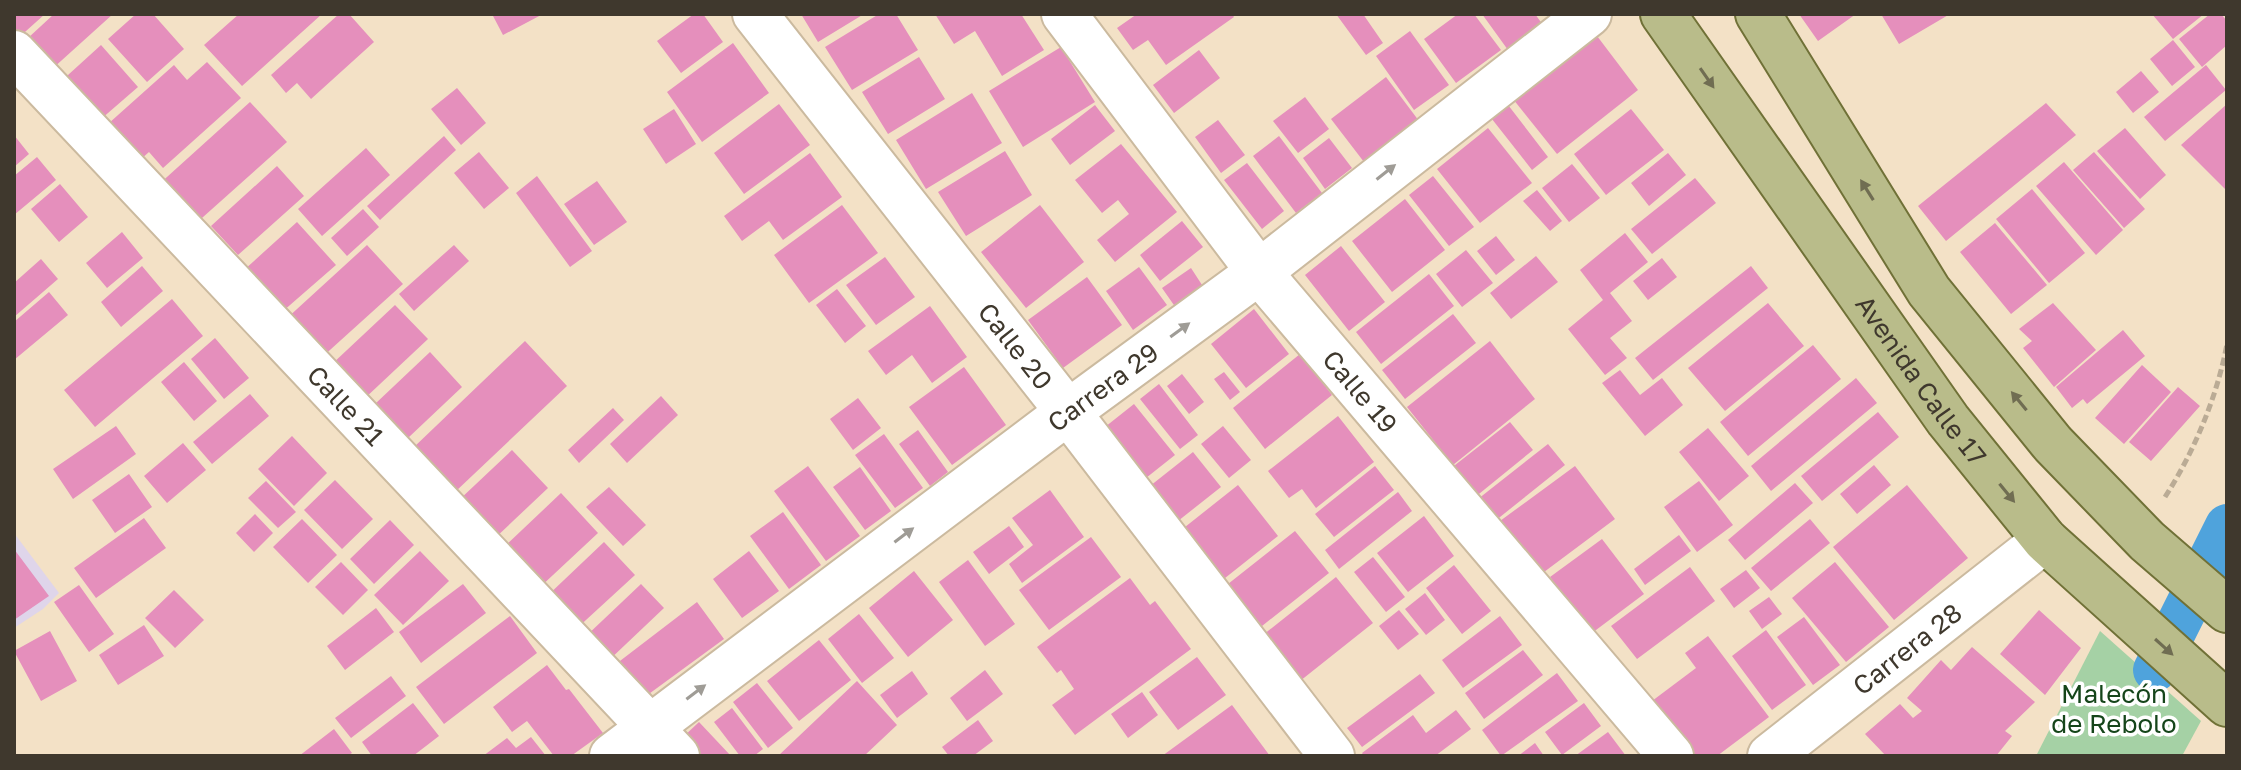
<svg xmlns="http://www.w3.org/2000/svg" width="2241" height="770" viewBox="0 0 2241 770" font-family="'Golos Text',sans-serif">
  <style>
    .industrial { fill: #dfd5ea }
    .green { fill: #a5d1a5 }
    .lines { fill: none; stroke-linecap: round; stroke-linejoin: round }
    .canal { stroke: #4fa3dc; stroke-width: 44 }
    .building { fill: #e58fbc }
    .minor-casing { stroke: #cbba9f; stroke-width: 48 }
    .major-casing { stroke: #707137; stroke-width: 48 }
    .path { stroke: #baab95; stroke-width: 5; stroke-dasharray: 8 4; stroke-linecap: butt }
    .minor { stroke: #fff; stroke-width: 44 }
    .major { stroke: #b9bc8a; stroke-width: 44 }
    .oneway { fill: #706d52 }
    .oneway2 { fill: #9f9c96 }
    .labels { text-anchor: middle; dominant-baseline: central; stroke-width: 7; stroke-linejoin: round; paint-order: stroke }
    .street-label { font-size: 26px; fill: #3f382d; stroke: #fff }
    .park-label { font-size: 26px; fill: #15451a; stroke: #fff }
  </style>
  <rect width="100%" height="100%" fill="#f3e1c6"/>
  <path class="industrial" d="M14,533L59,593L43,609L14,628Z"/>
  <path class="green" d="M2100,631L2201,721L2182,756H2036Z"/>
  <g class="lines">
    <path class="canal" d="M2155,670L2227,526"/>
  </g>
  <path class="building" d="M14,14H45L16,40Z
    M54,14H113L41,79L15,50Z
    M136,14H153L184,49L147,82L108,39Z
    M239,14H322L242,86L204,45Z
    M339,14H349L374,42L311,99L297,83L286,93L271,75Z
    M492,14H543L503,35Z
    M694,14H703L723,42L681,73L657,41Z
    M801,14H864L818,42Z
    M879,14H896L918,50L852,90L825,47Z
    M935,14H1021L1044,50L1002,76L975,31L954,44Z
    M1137,14H1232L1234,17L1166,65L1148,40L1133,50L1117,28Z
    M1336,14H1363L1383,43L1366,55Z
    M1458,14H1474L1501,50L1456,83L1424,39Z
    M1482,14H1535L1543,25L1508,50Z
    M1799,14H1856L1818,41Z
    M1881,14H1950L1899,44Z
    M2152,14H2204L2173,39Z
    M2210,14H2221L2227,21V45L2202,67L2179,39Z
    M1591,28L1638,90L1557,154L1509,94Z
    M1410,31L1449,85L1414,110L1376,56Z
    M2173,40L2195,67L2172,86L2150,59Z
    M733,43L769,93L702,142L667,92Z
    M101,45L138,87L93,126L57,85Z
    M1061,47L1095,102L1023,147L989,91Z
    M1199,50L1220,78L1174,113L1153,85Z
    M919,57L945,99L888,134L862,92Z
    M207,62L241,98L163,168L149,152L131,168L99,132L174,65L187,80Z
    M2206,65L2226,90L2165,141L2144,117Z
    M2141,71L2159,92L2133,113L2116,92Z
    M1386,77L1419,121L1364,162L1331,119Z
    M457,88L486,123L461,145L431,109Z
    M972,93L1002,143L926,189L896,140Z
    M1305,97L1329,129L1298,153L1273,121Z
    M1505,101L1548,157L1532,170L1488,114Z
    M250,102L287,142L193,226L157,186Z
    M2046,103L2076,135L1946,241L1918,206Z
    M779,104L810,145L744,194L714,153Z
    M2227,104V191L2181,145Z
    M1095,105L1115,131L1070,165L1051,139Z
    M674,109L696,144L666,164L643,129Z
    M1631,109L1664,150L1606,195L1574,154Z
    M1218,120L1245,155L1221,173L1195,137Z
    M1488,128L1532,183L1480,223L1437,169Z
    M2125,128L2166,175L2140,199L2097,151Z
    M14,135L29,154L14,167Z
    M444,136L456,150L380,220L367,206Z
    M1279,136L1322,193L1296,213L1253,156Z
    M1329,138L1352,168L1325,189L1303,158Z
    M1121,144L1177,212L1115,262L1097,240L1129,214L1118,200L1102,213L1075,180Z
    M366,148L390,175L322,236L298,209Z
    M1005,151L1032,195L966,236L938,192Z
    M479,152L509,188L484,209L454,173Z
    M2094,152L2145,209L2124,228L2073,170Z
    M810,153L842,197L783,240L769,221L742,241L724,216Z
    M1668,153L1686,175L1649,206L1631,183Z
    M37,157L56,180L14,215V176Z
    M2064,162L2123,230L2096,255L2036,186Z
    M1247,163L1284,211L1262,229L1224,180Z
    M1572,164L1600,198L1569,222L1542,188Z
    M277,166L304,196L238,255L211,226Z
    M537,176L592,251L570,267L516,193Z
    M1433,176L1474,227L1449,246L1409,195Z
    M1695,178L1716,203L1652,254L1631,229Z
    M597,181L627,222L594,245L564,204Z
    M60,184L88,217L59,242L31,209Z
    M2032,189L2085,253L2049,283L1996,219Z
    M1537,190L1562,221L1550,231L1523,201Z
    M1405,199L1445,250L1392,292L1352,241Z
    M842,205L878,253L809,303L774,255Z
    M1040,205L1084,262L1026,308L981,252Z
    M363,209L379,227L347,256L331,238Z
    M1182,221L1203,247L1160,281L1140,255Z
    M297,222L336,265L282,312L244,270Z
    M1995,223L2047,285L2011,314L1960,252Z
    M122,232L143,258L107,288L86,263Z
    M1625,233L1648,262L1610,293L1632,321L1610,338L1627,358L1605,375L1568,329L1603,300L1580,270Z
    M1496,236L1515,260L1496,275L1477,251Z
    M367,245L403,284L320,359L285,320Z
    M454,245L469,261L414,311L399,294Z
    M1341,246L1385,302L1349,331L1305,275Z
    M1466,250L1493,283L1462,307L1436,274Z
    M1536,256L1558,282L1511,319L1490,293Z
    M885,257L915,297L876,325L846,285Z
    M1662,258L1677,277L1648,300L1633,281Z
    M41,259L58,279L14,317V283Z
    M142,266L163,291L121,327L101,302Z
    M1751,266L1768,288L1653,380L1635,358Z
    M1139,267L1167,305L1133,330L1106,291Z
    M1191,268L1204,288L1176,308L1162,288Z
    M1429,274L1454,306L1381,364L1356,332Z
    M1087,277L1122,325L1063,368L1028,320Z
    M837,289L866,326L845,343L816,305Z
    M49,292L68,315L14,360V322Z
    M172,299L203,336L95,427L64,390Z
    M1768,303L1804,346L1725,411L1688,368Z
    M2053,303L2096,350L2054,387L2023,348L2032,341L2019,329Z
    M395,305L428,339L363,400L331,365Z
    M930,306L967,357L932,383L912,355L886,375L868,351Z
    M1254,309L1289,354L1246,388L1211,344Z
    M1453,314L1476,343L1405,399L1382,370Z
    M2123,330L2145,356L2087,404L2083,399L2072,408L2056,387Z
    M215,338L249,378L224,399L191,359Z
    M525,341L567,386L455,492L413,448Z
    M1490,341L1535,399L1453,465L1407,407Z
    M1813,345L1841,379L1748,456L1720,422Z
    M430,352L462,387L408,438L375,404Z
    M1300,354L1332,395L1265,449L1233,408Z
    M184,362L217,401L194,421L161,382Z
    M2142,365L2171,392L2124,444L2095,418Z
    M964,367L1006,425L952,465L909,407Z
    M1620,370L1640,395L1662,378L1683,405L1645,436L1602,383Z
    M1224,372L1240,392L1230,400L1214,379Z
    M1182,374L1204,402L1189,414L1167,386Z
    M1856,378L1877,403L1771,491L1751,466Z
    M1159,384L1198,435L1180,449L1140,399Z
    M2178,387L2200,406L2151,461L2129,442Z
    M250,394L269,416L212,464L193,442Z
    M661,396L678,415L627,463L610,444Z
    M858,398L881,428L853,450L830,419Z
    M1134,404L1175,455L1146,478L1105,427Z
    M613,408L624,420L579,463L568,450Z
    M1878,412L1899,437L1822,501L1801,476Z
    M1338,416L1374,462L1316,508L1302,489L1289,498L1268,471Z
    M1510,422L1533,450L1474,498L1450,469Z
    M116,426L136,454L73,499L53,469Z
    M1223,426L1251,460L1229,478L1201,444Z
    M1708,428L1749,476L1719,501L1679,452Z
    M918,430L948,472L930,486L899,444Z
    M884,434L923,488L895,508L855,455Z
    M292,436L327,473L294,506L258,469Z
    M183,443L206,470L167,503L144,476Z
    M1548,444L1565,465L1495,521L1478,499Z
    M512,450L548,488L494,539L458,501Z
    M1193,452L1221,487L1178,521L1150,486Z
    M1874,465L1891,485L1857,514L1840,494Z
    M808,466L860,536L826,561L774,491Z
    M1375,466L1394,490L1334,537L1315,514Z
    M1575,466L1615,519L1540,575L1500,521Z
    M860,467L891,511L865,530L833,487Z
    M129,474L152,507L115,533L92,500Z
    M335,480L373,519L342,549L304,510Z
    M266,481L296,512L278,528L248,498Z
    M1699,481L1733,525L1697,552L1664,507Z
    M1795,483L1813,503L1745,560L1728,540Z
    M1238,485L1278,536L1220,582L1180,531Z
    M1907,485L1968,558L1894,620L1833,547Z
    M609,487L646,525L623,546L586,507Z
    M1050,490L1084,537L1022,583L1009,564L1033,545L1012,518Z
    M1398,492L1412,511L1339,569L1325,550Z
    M561,493L598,533L538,589L501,550Z
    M783,512L821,565L789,589L750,536Z
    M255,514L273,533L254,552L236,533Z
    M1424,516L1454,556L1408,592L1377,553Z
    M144,518L166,548L96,598L74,568Z
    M302,519L337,555L308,583L273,547Z
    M1810,519L1830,543L1771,591L1751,568Z
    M390,520L414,545L374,584L350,559Z
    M1009,526L1024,547L989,574L973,552Z
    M1295,531L1329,573L1262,626L1228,584Z
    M1679,535L1691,551L1645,585L1634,569Z
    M1091,537L1121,577L1049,630L1019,590Z
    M1602,539L1644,594L1592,633L1550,577Z
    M604,542L635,575L574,631L544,599Z
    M14,549L49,596L14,620Z
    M420,551L449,581L403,625L374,595Z
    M749,551L779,591L742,618L713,579Z
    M1373,557L1405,597L1386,612L1354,572Z
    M968,560L1015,624L985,646L939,582Z
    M341,562L368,590L343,615L315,587Z
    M1835,562L1889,627L1846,662L1792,598Z
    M1454,565L1491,611L1462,634L1426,588Z
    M1690,567L1715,601L1637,659L1611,626Z
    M1746,570L1760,588L1734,608L1720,589Z
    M914,571L953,620L908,657L869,608Z
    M1336,577L1373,623L1295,685L1258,639Z
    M1130,578L1150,605L1155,601L1191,649L1075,735L1052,705L1074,689L1061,670L1057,673L1037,647Z
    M463,584L486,613L421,663L399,632Z
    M641,584L664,608L606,663L584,638Z
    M79,585L114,634L89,652L54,602Z
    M174,590L204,620L175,648L145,618Z
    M1425,593L1445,620L1426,635L1405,609Z
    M1769,597L1782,614L1762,629L1749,611Z
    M697,602L724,639L642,699L616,664Z
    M376,608L394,632L345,670L327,646Z
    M1399,610L1419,634L1398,650L1379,626Z
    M2039,610L2081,648L2045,695L2000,654Z
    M859,614L894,658L862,683L828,639Z
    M510,616L537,653L444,724L416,687Z
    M1500,616L1522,645L1463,688L1442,660Z
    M1804,617L1840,665L1813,685L1777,637Z
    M144,625L164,656L118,685L99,655Z
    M1766,630L1806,685L1772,710L1732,656Z
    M50,631L77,681L41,701L14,651Z
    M1708,636L1769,717L1717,756H1692L1652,701L1696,668L1685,653Z
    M819,640L851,680L799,721L767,681Z
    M1972,647L2035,702L2005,731L2012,736L1996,756H1886L1865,734L1900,704L1913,718L1922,711L1907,698L1941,660L1951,670Z
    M1523,650L1543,675L1484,719L1465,693Z
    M1197,657L1226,695L1178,730L1149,692Z
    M547,665L566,690L569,689L603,733L571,756H554L527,721L512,732L493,707Z
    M985,670L1003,694L967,721L950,698Z
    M912,671L928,694L897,718L880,695Z
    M1557,673L1578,701L1501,756L1482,730Z
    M1420,674L1435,693L1362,747L1347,728Z
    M391,676L406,696L351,738L335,718Z
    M857,681L897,725L864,756H778Z
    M757,683L793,728L768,748L733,702Z
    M1142,692L1158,715L1128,738L1111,714Z
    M413,703L439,736L413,756H372L362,742Z
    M1584,703L1601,726L1562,755L1545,732Z
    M1232,705L1270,756H1162Z
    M732,708L763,749L754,756H740L714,722Z
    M1456,710L1471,729L1435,756H1364L1362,753L1413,715L1426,733Z
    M978,720L993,741L973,756H949L942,747Z
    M699,722L731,756H698L682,738Z
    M334,729L352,753L347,756H299Z
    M1608,732L1626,756H1575Z
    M531,737L546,756H483L507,738L516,748Z
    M1535,743L1544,756H1518Z"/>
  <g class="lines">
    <g class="minor-casing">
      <g id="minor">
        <path id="s1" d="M755,14L1068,412L1332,756"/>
        <path id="s2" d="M1064,14L1259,272L1671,756"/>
        <path id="s3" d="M14,53L677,756"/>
        <path id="s4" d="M612,756L1068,412L1259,272L1589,14"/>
        <path id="s5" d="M1770,756L2045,540"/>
      </g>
    </g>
    <g class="major-casing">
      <g id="major">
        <path id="s6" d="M1663,14L1948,420L2045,540L2227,704"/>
        <path d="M1758,14L1929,291L2053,444L2147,541L2227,610"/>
      </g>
    </g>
    <path class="path" d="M2165,497C2194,452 2217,397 2227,344"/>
    <use href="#minor" class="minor"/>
    <use href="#major" class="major"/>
  </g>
  <defs><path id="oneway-solid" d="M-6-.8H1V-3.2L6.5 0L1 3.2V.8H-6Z" transform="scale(2)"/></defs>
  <g class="oneway">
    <use href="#oneway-solid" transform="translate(1707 78) rotate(55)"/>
    <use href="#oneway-solid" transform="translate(1867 190) rotate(-122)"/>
    <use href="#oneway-solid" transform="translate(2019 401) rotate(-129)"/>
    <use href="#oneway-solid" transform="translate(2007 493) rotate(51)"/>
    <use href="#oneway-solid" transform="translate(2164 647) rotate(42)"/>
  </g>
  <g class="oneway2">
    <use href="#oneway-solid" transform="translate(1386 172) rotate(-38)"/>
    <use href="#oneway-solid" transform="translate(1180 330) rotate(-36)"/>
    <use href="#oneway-solid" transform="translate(904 535) rotate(-37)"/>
    <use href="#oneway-solid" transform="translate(696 692) rotate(-37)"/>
  </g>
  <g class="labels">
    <g class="street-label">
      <text stroke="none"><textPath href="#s1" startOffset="422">Calle 20</textPath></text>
      <text stroke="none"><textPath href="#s6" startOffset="448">Avenida Calle 17</textPath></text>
      <text stroke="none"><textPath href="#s4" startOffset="614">Carrera 29</textPath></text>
      <text stroke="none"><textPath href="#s2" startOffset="480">Calle 19</textPath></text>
      <text stroke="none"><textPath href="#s3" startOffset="484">Calle 21</textPath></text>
      <text stroke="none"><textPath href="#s5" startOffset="174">Carrera 28</textPath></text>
    </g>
    <g class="park-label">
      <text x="2114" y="693">Malecón<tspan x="2114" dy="30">de Rebolo</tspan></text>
    </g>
  </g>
  <rect width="2241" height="770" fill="none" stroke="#3f382d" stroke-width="32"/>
</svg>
